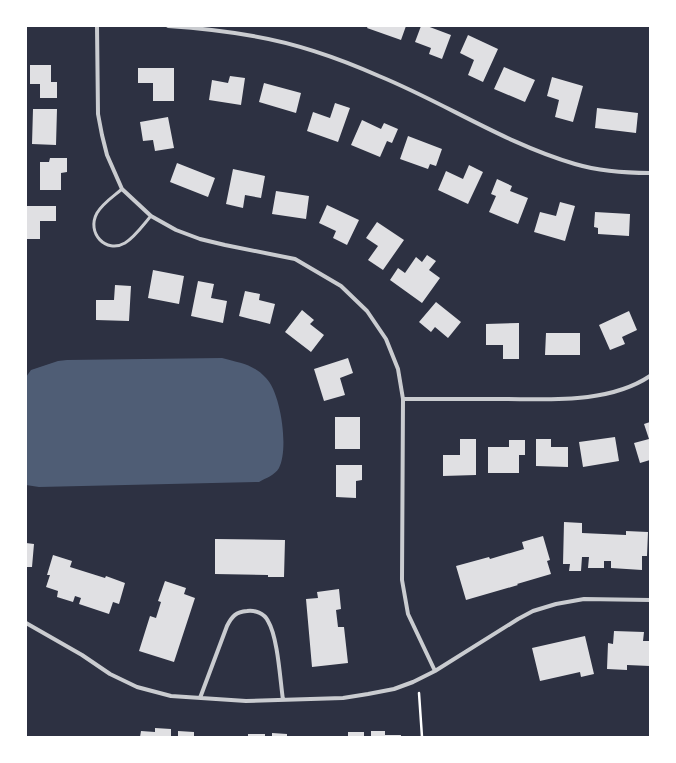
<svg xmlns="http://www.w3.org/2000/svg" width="676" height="763" viewBox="0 0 676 763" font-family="'IBM Plex Sans',sans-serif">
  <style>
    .water { fill: #4f5d75 }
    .building { fill: #e0e0e3 }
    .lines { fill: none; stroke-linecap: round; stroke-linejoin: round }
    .path { stroke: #fff; stroke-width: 2.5 }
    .service { stroke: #caccd0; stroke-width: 3 }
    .minor { stroke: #caccd0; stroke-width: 4 }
  </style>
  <rect width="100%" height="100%" fill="#2d3142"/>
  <path class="water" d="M222,358C240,363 253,364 266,378C281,393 289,449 279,468C275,475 266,478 259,482L39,487L26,485V377L31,370L58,361L67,360Z"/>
  <path class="building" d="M368,26H406L401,40L367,28Z
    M421,26H427L451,35L442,59L429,54L431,48L415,42Z
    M468,35L498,49L483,82L468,75L474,60L460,53Z
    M30,65H51V82H57V98H40V84H30Z
    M504,67L535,80L525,102L494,89Z
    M138,68H174V101H153V83H138Z
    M230,76L245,78L241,105L209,100L212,80L228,83Z
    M552,77L583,86L573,122L555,117L559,100L547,96Z
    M264,83L301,93L296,113L259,102Z
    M335,103L350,108L338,142L307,131L313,112L330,118Z
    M597,108L638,113L636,133L595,128Z
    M33,109H57L56,145L32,144Z
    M168,117L174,148L155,151L153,140L143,141L140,122Z
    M362,120L381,129L384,123L398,129L392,143L387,141L380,157L351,145Z
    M408,136L442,149L436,166L430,164L428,169L400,159Z
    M50,158H67V172L61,173V190H40V162H49Z
    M177,163L215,178L208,197L170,182Z
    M469,165L483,172L468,204L438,190L446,171L463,179Z
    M233,169L265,176L261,198L245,195L243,208L226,204Z
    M497,179L512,186L510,191L528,198L518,224L489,212L496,196L491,194Z
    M276,191L309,196L306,219L272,214Z
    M560,202L575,206L565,241L534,232L540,212L556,216Z
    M327,205L359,220L347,245L333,238L336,231L319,223Z
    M26,206H56V221H40V239H26Z
    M595,212L630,214L629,236L598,234V228L594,227Z
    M377,222L404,240L383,270L368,260L378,246L366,238Z
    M427,255L436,261L429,270L440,278L422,303L390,280L398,268L405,273L416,257L422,262Z
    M153,270L184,276L179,304L148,298Z
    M198,281L214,284L211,298L227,301L223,323L191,316Z
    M115,285L131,286L129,321L96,320V300H114Z
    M245,291L260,294L259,300L275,304L270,324L239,316Z
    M436,302L461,322L448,338L435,327L431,332L419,322Z
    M302,310L314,320L310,324L324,335L311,352L285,332Z
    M629,311L637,330L622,337L625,344L610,350L599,325Z
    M519,323V359H503V345H486V324Z
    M546,333H580V355H545Z
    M348,358L353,373L340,378L345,395L324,401L314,369Z
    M335,417H360V449H335Z
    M650,422V460L640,463L634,443L649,439L644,424Z
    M615,437L619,461L583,467L579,442Z
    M460,439H476V475L443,476V455H460Z
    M536,439H551V447H568V467L536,466Z
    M509,440H525V455H519V473H488V447H509Z
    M336,465H362V480L356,481V498L336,497Z
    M564,522L582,523V533L626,535V531L648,532L647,556H642V570L611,568V561H604V568H588L589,557H582L581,571H569L570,564H563Z
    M543,536L550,560L547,561L551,574L517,584L518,585L466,600L456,566L489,557L490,559L524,549L522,542Z
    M215,539L285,540L284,577H268V575L215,574Z
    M26,543L34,544L32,567H26Z
    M53,555L72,561L70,567L105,578L106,576L125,583L119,604L113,602L109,614L79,604L81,598L75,596L73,602L57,597L58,591L46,587L50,575H47Z
    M165,581L186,588L184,594L195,598L174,662L139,651L150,616L156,618L161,602L158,601Z
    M339,589L341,609L336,610L338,627H344L348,663L312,667L306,599L318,598L317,592Z
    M614,631L644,632L643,641H650V666L627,665V670L607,669L608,643L613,644Z
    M585,636L594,674L581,677L580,672L540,681L532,648Z
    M155,728L171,729V737H140L141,731L155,732Z
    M178,731L194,732V737H178Z
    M371,731H385V735H401V737H371Z
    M348,732H364V737H348Z
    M272,733L287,734V737H272Z
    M248,734H265V737H248Z"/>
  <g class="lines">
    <path class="path" d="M419,693L422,737"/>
    <path class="service" d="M122,189C114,196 103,203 97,213C86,233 106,254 125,243C135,237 143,225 151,216"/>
    <path class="minor" d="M97,26L98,114L102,135L107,155L122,189L151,216L176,230L200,239L225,245L295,259L341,286L367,311L386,339L398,369L403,399L402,580L408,614L435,671
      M168,26C197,28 225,31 253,36C294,43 341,59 379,76C445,103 506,144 575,164C599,171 625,173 650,173
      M403,399C435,399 468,399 501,399C549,399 608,404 650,376
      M26,623L82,655L110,674L137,687L171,696L246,701L343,698L368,694L394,689L413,682L435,671L518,619L533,611L556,604L584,599L650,600
      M200,698L227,626C232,616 236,612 247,611C255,610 264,613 268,621C278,638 280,679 283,700"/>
  </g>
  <rect width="676" height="763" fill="none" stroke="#ffffff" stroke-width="54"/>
</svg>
